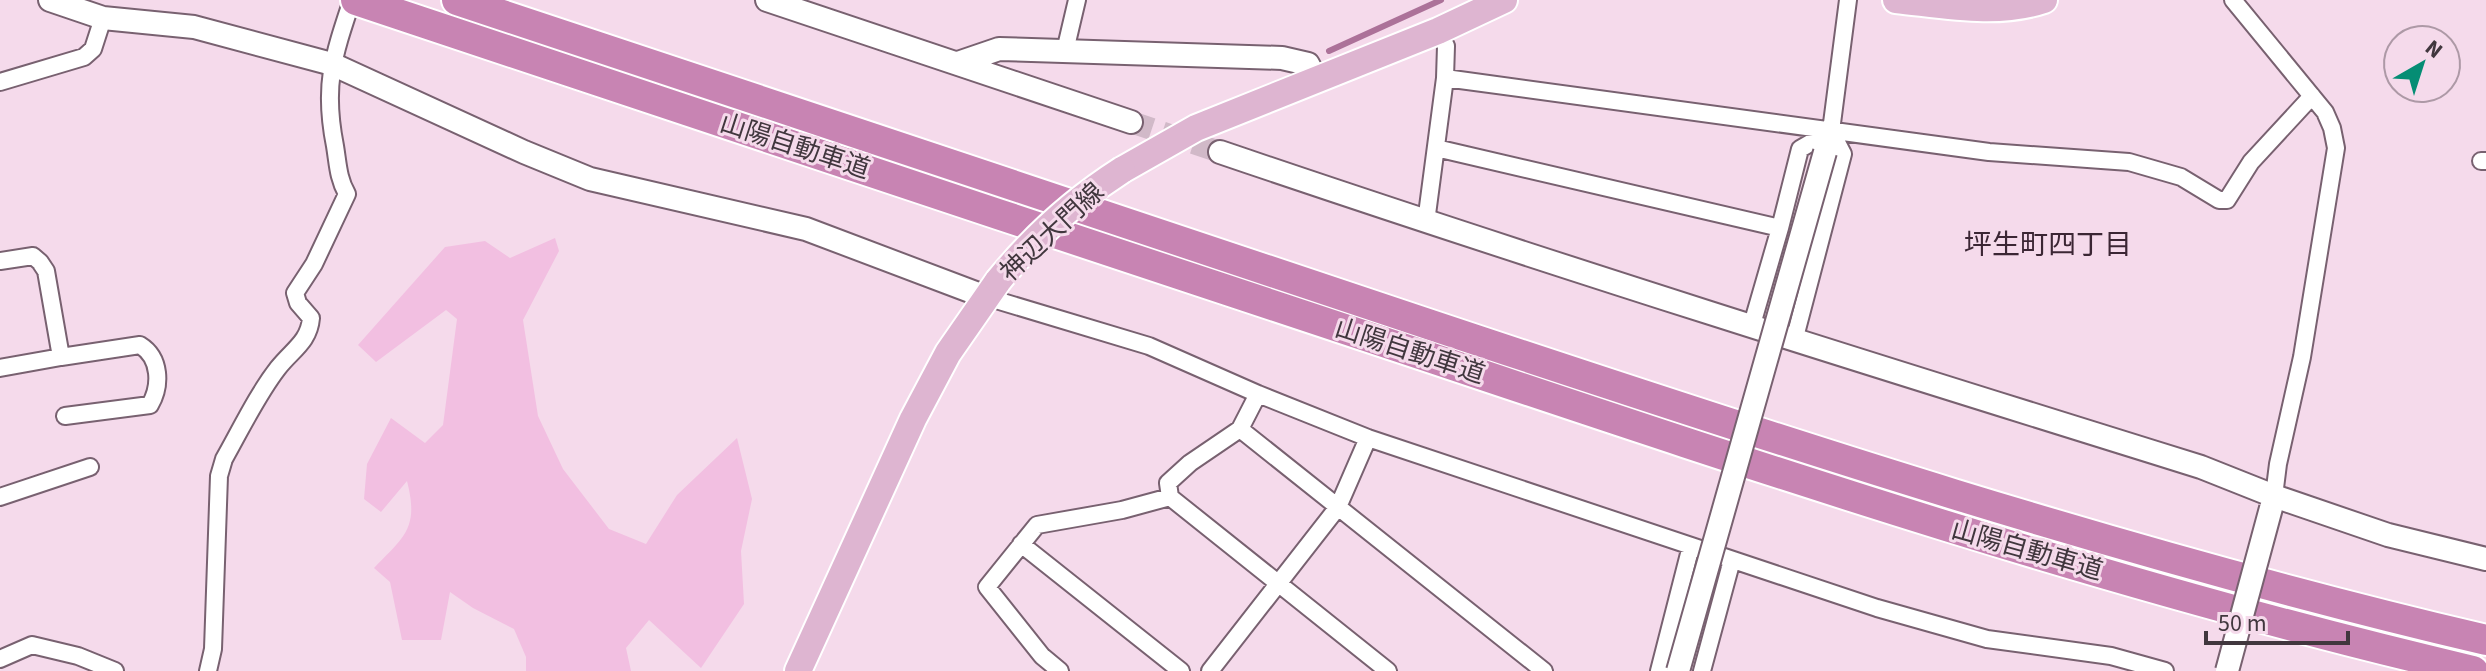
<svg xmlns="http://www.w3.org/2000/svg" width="2486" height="671" viewBox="0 0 2486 671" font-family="'Source Sans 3','Noto Sans JP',sans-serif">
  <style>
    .green { fill: #f2bfe1 }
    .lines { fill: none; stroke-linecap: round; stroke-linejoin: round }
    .stream { stroke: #ac7299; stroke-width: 6 }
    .secondary-tunnel { stroke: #d1b9c8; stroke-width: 22; stroke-dasharray: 22 11; stroke-linecap: butt }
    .street-casing { stroke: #786170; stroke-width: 20 }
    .secondary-casing { stroke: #786170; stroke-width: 26 }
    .primary-casing { stroke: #fff; stroke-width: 30 }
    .highway-casing { stroke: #fff; stroke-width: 34 }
    .street { stroke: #fff; stroke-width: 16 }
    .secondary { stroke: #fff; stroke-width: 22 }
    .primary { stroke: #deb5d1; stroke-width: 26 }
    .highway { stroke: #c884b3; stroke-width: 30 }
    .secondary-bridge-casing { stroke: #786170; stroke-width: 26; stroke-linecap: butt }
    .primary-bridge-casing { stroke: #fff; stroke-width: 30; stroke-linecap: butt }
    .secondary-bridge { stroke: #fff; stroke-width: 22 }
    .primary-bridge { stroke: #deb5d1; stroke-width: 26 }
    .labels { text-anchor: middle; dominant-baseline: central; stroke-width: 6; stroke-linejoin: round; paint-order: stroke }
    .street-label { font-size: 26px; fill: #41373e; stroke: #f5daeb }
    .neighbourhood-label { font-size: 28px; fill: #3b2634; stroke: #f5daeb }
  </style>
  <rect width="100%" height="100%" fill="#f5daeb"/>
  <path class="green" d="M555,238L559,251L523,320L538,416L563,469L609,529L646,544L677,495L737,438L752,499L741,551L744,604L701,668L649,620L626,648L631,671H526V657L514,629L473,608L450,592L441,640H402L390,582L374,568C405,536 419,528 407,481L381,512L364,499L367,464L391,418L425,443L443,425L457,319L446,310L376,362L358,345L445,247L485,241L510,258Z"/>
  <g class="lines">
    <path class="stream" d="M1329,51L1441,0"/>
    <path class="secondary-tunnel" d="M1131,122L1220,152"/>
    <g class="street-casing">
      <path id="street" d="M2233,0L2325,112L2332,128L2336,148L2302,357L2278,464L2274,496
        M1065,51L1077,0
        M1445,78L1989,152L2129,162L2181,177L2219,200H2227L2251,162L2312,96
        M0,82L84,57L93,49L103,18
        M1436,148L1780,228
        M2481,161H2486
        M1426,222L1445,78L1446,46L1438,31
        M0,261L33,256L40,262L46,271L61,357L140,345C161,358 161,386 150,405L65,416
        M986,297L1149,346L1258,394L1368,438L1877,608L1987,639L2111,656L2165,671
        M1751,328L1780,228L1800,149L1831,131
        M1794,341L1843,154L1831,131L1848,0
        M0,368L61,357
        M1258,394L1240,429L1544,671
        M0,497L90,467
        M1170,497L1168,483L1190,463L1240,429
        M1021,544L1181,671
        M0,659L32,645L78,656L115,671
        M208,671L213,649L219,476L224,459C241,429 257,395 278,368C292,350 309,342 311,318L298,303L295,293L314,264L347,194C338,178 338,164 335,146C323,86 333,57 352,0
        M1060,671L1042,656L987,587L1037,525L1122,510L1170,497L1388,671
        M1210,671L1338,507L1368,438
        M1659,671L1691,546
        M1702,671L1732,560"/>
    </g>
    <g class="secondary-casing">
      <path id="secondary" d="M50,0L103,18L194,27L332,64L524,152L590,179L806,229L986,297
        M767,0L1131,122
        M958,63L999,49L1282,58L1308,64L1316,79
        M1220,152C1546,263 1873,365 2201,467L2274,496L2388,535L2486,559
        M1825,152L1831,131"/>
    </g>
    <g class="primary-casing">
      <path id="primary" d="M1896,0C1944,5 1997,16 2044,0
        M1122,170L1196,128L1438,31L1504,0
        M798,671L913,419L948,353L998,281"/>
    </g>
    <g class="highway-casing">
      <path id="highway" d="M356,0C713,119 1069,238 1426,356C1772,472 2118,588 2473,671
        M457,0C782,108 1106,216 1431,325C1779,441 2128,556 2486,640"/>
    </g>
    <use href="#street" class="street"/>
    <use href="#secondary" class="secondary"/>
    <use href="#primary" class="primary"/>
    <use href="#highway" class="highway"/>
    <g class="secondary-bridge-casing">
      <path id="secondary-bridge" d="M1678,671L1825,152
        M2227,671L2271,508"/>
    </g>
    <g class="primary-bridge-casing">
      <path id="primary-bridge" d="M998,281C1033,238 1075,200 1122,170"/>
    </g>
    <use href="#secondary-bridge" class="secondary-bridge"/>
    <use href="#primary-bridge" class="primary-bridge"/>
  </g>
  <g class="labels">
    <g class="street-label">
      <text transform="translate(795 146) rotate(18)">山陽自動車道</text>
      <text transform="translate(1052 232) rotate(-43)">神辺大門線</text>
      <text transform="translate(1410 351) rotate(18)">山陽自動車道</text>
      <text transform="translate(2027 550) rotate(16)">山陽自動車道</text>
    </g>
    <g class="neighbourhood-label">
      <text x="2048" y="245">坪生町四丁目</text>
    </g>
  </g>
  <g transform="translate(2422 64) rotate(39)"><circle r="38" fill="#f5daeb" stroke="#ad99a6" stroke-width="2"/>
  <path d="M0-6L14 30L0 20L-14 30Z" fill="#058d74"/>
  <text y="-12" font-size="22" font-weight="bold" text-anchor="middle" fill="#41373e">N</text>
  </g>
  <path d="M2206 631v12h142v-12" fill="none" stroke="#41373e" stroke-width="4"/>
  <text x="2218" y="631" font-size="24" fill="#41373e" stroke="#f5daeb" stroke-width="6" paint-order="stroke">50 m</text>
</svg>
